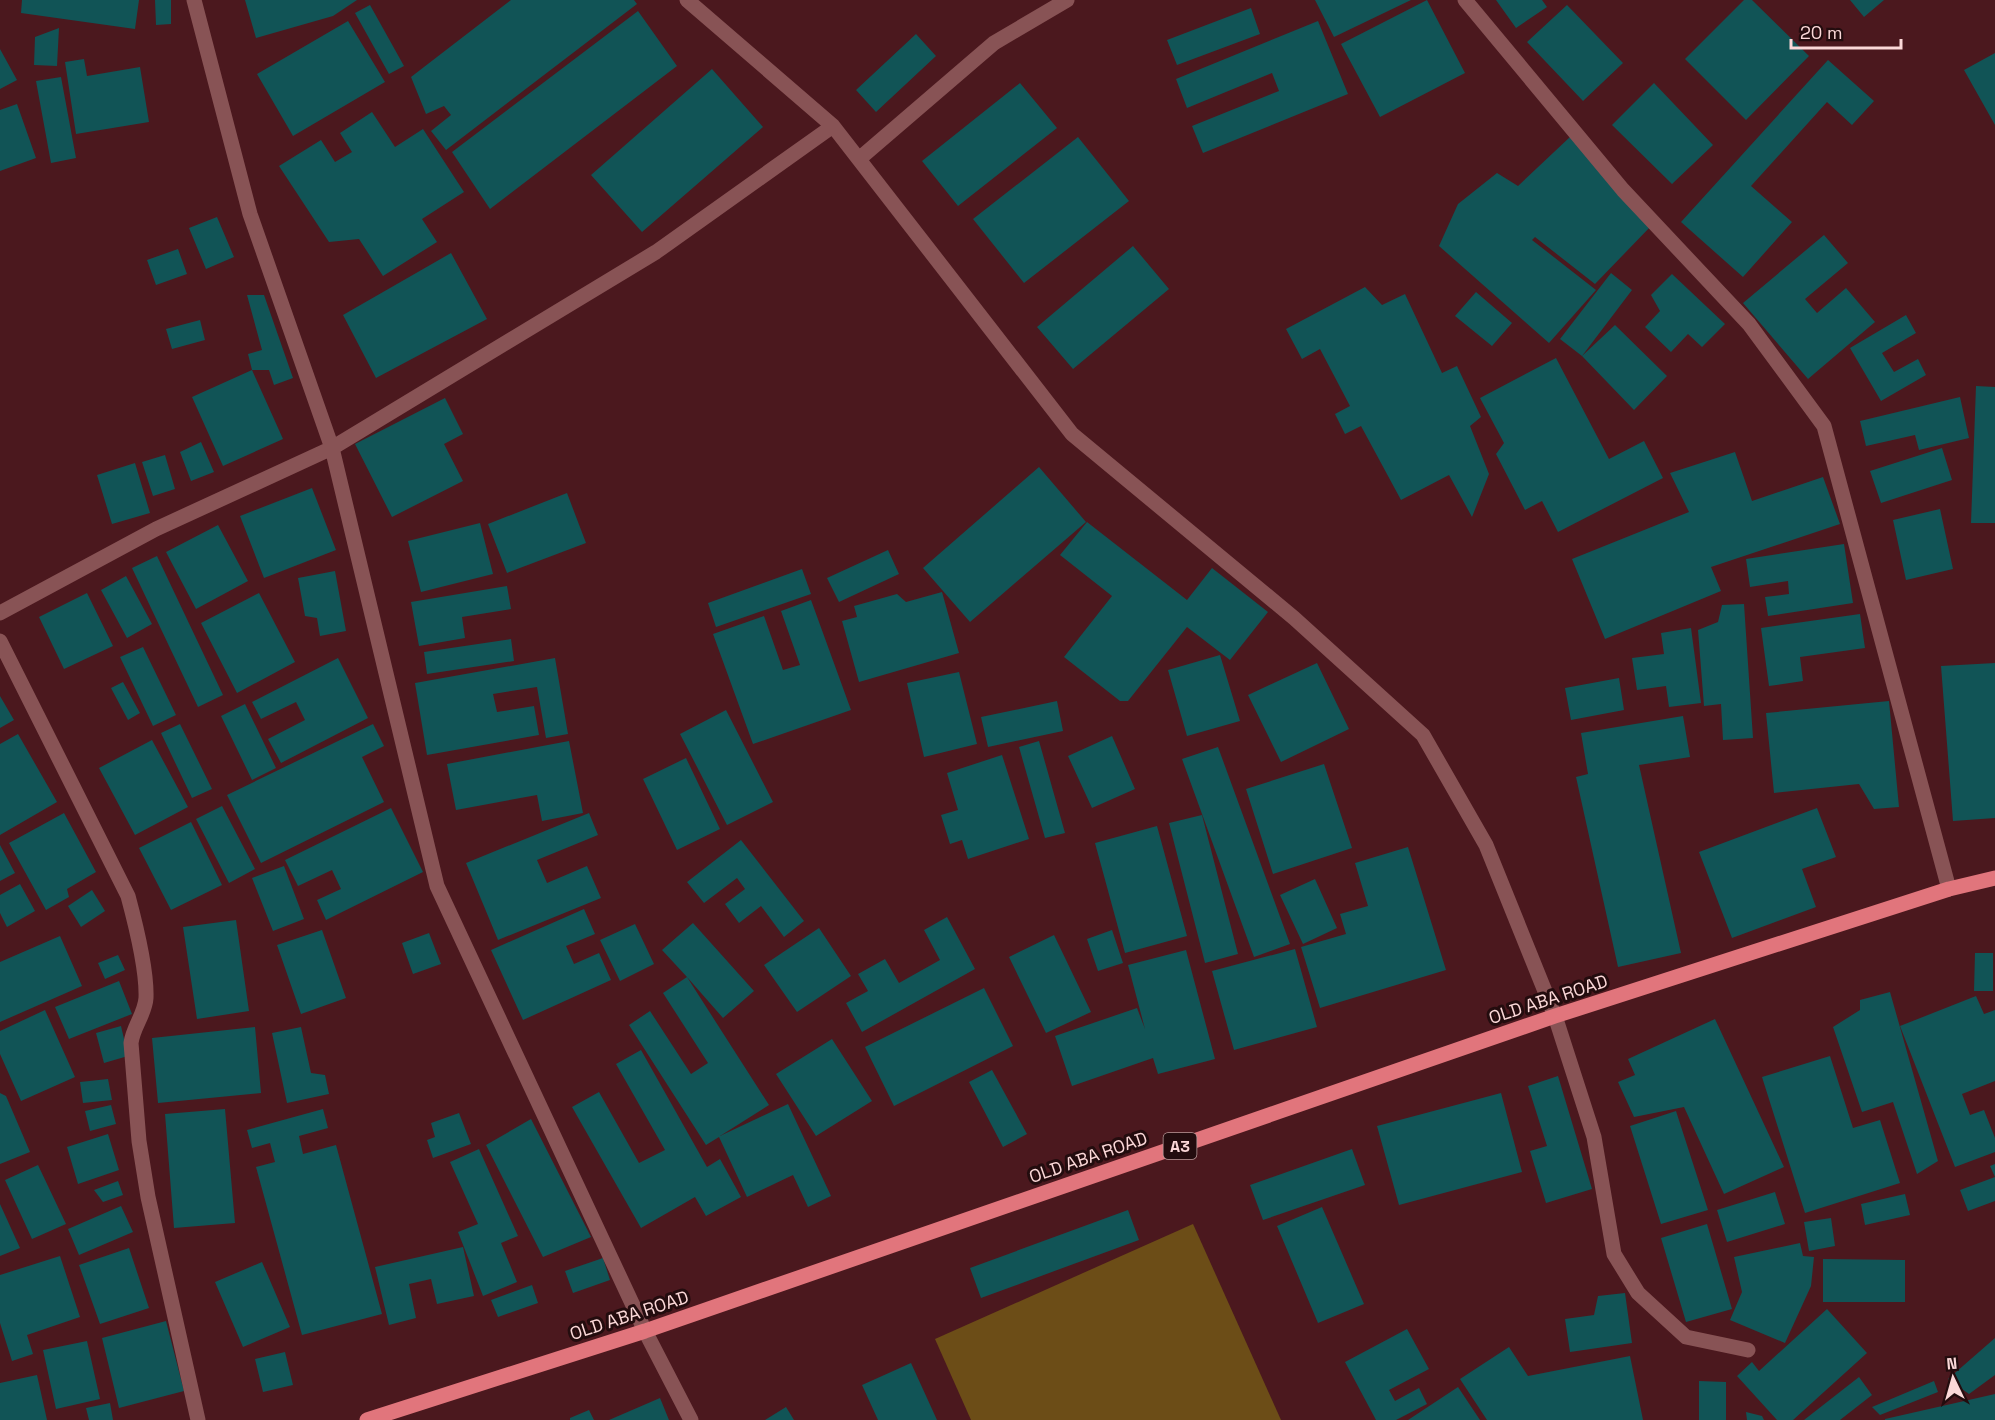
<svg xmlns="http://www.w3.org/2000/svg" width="1995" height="1420" viewBox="0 0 1995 1420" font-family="'Space Grotesk',sans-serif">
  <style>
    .green { fill: #6c4d17 }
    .building { fill: #115456 }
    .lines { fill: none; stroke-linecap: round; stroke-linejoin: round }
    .minor { stroke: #885355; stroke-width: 15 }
    .primary { stroke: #e1757c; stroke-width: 15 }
    .labels { text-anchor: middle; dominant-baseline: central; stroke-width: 6; stroke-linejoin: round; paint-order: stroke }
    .shield { fill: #230c0e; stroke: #ba9b9b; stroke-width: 1.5 }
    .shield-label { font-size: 16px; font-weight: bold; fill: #fbd8d8 }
    .street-label { font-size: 18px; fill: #fbd8d8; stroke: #230c0e }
  </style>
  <rect width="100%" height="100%" fill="#4b181e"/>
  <path class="green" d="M1193,1224L1281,1420H971L935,1339Z"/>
  <path class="building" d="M22,0H139L135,29L21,13Z
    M155,0H171V24L156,25Z
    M245,0H357L333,16L256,38Z
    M511,0H634L637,4L446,150L431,131L451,115L444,106L426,114L411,77Z
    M1315,0H1411L1334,37Z
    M1427,0L1465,73L1380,117L1341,44Z
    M1496,0H1542L1547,7L1516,28Z
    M1744,0H1752L1809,56L1746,120L1685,59Z
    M1850,0H1884L1864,17Z
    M370,5L404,66L389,74L355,13Z
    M1567,5L1623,63L1583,101L1527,42Z
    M1251,8L1260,34L1177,65L1167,40Z
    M638,11L677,66L490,209L452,152Z
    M348,21L385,82L293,136L257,74Z
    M1318,21L1348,94L1203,153L1192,126L1279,91L1272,73L1187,108L1176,79Z
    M59,28L57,66L34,65L35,37Z
    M916,34L936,56L876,112L856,90Z
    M0,49L17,80L0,89Z
    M1995,53V125L1964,70Z
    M84,59L87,76L140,67L149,122L76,134L65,62Z
    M1828,60L1874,101L1852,125L1827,102L1751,186L1792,222L1743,277L1681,222Z
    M712,69L763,127L642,232L591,175Z
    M61,77L76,158L51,163L36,81Z
    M1020,83L1057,128L958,206L922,161Z
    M1654,83L1713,145L1672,184L1612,125Z
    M17,104L36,158L0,171V110Z
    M372,112L395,147L423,129L464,192L422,219L437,242L383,276L359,239L329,242L279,166L321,140L335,162L352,152L340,133Z
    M1078,137L1129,201L1024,283L973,219Z
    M1570,137L1652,225L1595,284L1535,237L1532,240L1596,290L1549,343L1439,246L1458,204L1497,173L1518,186Z
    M217,217L234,257L206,269L189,228Z
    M1824,235L1848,263L1805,299L1817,313L1846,288L1875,322L1808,379L1743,303Z
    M1133,246L1169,289L1073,369L1037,327Z
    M178,249L187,274L156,285L147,260Z
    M451,253L487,319L376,378L343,315Z
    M1611,273L1632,290L1582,356L1560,339Z
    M1672,274L1725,324L1702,347L1688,334L1671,352L1645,327L1660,311L1651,295Z
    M1365,287L1382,305L1405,294L1442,373L1457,366L1481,417L1470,426L1489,474L1472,517L1449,475L1401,500L1361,426L1345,434L1335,414L1350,406L1320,349L1302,359L1286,329Z
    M1476,292L1512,323L1492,346L1455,316Z
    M247,295H264L293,378L274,385L269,370H252L283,439L223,466L192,397L252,370L248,354L262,350Z
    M1906,315L1916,333L1882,353L1894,372L1918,359L1926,375L1881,401L1850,348Z
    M200,320L205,340L172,349L166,329Z
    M1615,325L1667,376L1634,410L1582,356Z
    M1556,358L1609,459L1644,441L1663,478L1558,532L1542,501L1525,510L1496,454L1504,443L1480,398Z
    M1976,386L1995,387V523H1971Z
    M1960,397L1969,438L1919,450L1915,435L1866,446L1860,421Z
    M445,398L463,434L444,444L463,481L392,517L355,444Z
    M201,442L214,472L191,481L180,452Z
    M1942,448L1952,480L1881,503L1870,471Z
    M1735,452L1752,501L1823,477L1840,524L1711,567L1721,591L1605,639L1572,559L1689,512L1670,473Z
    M165,455L175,489L153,496L142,462Z
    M135,463L150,513L112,524L97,475Z
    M1039,467L1086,522L970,622L923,568Z
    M312,488L336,550L264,578L240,516Z
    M567,493L586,543L507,573L488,524Z
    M1940,509L1953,569L1906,580L1893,520Z
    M1087,522L1187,600L1212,568L1268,612L1230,660L1187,627L1128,701H1120L1064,657L1112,596L1060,555Z
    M480,523L493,574L421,592L408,541Z
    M218,525L248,581L196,609L166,552Z
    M1844,544L1853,603L1768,616L1765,597L1789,594L1788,581L1750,587L1746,559Z
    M888,550L899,574L839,602L827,578Z
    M157,556L223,695L198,707L132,568Z
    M802,569L811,594L716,627L708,603Z
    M335,571L346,631L320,636L317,618L305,616L298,578Z
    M126,576L152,624L127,638L101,590Z
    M507,586L511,609L462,617L465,638L419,646L411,602Z
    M942,592L959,653L859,682L842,621L857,617L854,606L897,594L906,602Z
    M87,593L113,646L64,669L39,617Z
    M259,593L295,662L237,693L201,623Z
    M811,600L851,710L753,744L713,634L764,616L783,670L800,665L781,611Z
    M1744,604L1753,738L1723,740L1721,704L1704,706L1698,630L1718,622L1722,605Z
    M1860,614L1865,648L1800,657L1803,681L1769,686L1761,628Z
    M1691,628L1701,703L1669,707L1666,686L1637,690L1632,658L1664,654L1661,633Z
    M511,639L514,661L427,674L424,652Z
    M143,647L176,715L153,726L120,657Z
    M1220,655L1240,721L1187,736L1168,670Z
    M338,658L368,718L281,763L268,739L305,720L296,702L261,719L252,702Z
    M555,658L568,734L546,738L537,687L493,694L497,712L534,706L539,735L427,755L415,683Z
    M1317,663L1349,729L1281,762L1248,695Z
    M1995,663V818L1953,821L1941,666Z
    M959,672L977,744L924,757L907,683Z
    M1619,678L1624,710L1571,720L1565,688Z
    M123,682L140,713L128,720L111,688Z
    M0,696L14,720L0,728Z
    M1057,701L1063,731L988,747L981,717Z
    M1889,701L1899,807L1874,809L1859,784L1774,793L1766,713Z
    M245,704L276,768L252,780L221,716Z
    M726,710L773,802L727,825L680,734Z
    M1683,716L1690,757L1639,765L1681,953L1618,967L1576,777L1588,774L1581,733Z
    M180,724L212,789L192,798L161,733Z
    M373,724L384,746L362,757L384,802L261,863L227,795Z
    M18,734L57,802L0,835V744Z
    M1112,736L1135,789L1092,808L1068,756Z
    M152,740L188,807L135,835L99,768Z
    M569,741L583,813L542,821L537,795L456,810L447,764Z
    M1039,741L1065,833L1045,838L1019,747Z
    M1218,747L1290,944L1254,957L1182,759Z
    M1002,755L1029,839L968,859L962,840L950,844L941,815L958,810L947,773Z
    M686,758L720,829L677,850L643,779Z
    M1324,764L1352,848L1273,874L1246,789Z
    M222,806L255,869L229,883L196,819Z
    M391,808L423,872L326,920L317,900L341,889L332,870L298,886L285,860Z
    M1817,808L1836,857L1802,869L1816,907L1732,938L1699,852Z
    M64,813L96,872L67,889L69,897L46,910L9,843Z
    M589,813L598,835L537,860L547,883L587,866L601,898L498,940L466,863Z
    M1202,815L1238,954L1205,963L1169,823Z
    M191,822L222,885L171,910L139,848Z
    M1157,826L1187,936L1125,953L1095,843Z
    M741,840L804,921L784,937L761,906L739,923L725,904L745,889L737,878L704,903L687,882Z
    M0,845L15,873L0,881Z
    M1408,847L1446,970L1320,1008L1301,947L1346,934L1340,914L1368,906L1355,863Z
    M284,866L304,919L273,931L252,878Z
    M1315,879L1337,928L1303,944L1280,895Z
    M20,884L35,911L7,927L0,913V895Z
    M92,890L105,911L81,927L68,906Z
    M584,909L595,934L566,946L574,964L599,953L611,980L523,1020L491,950Z
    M947,917L975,969L862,1032L846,1003L868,991L858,974L885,959L899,983L940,960L924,930Z
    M236,920L249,1011L197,1019L183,927Z
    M693,923L754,991L723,1018L687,977L769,1105L720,1136L788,1104L831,1196L808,1207L793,1175L747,1197L719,1137L706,1145L629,1025L650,1011L691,1074L708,1063L663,993L687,977L662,950Z
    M635,924L654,964L620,981L600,940Z
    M819,928L851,976L797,1012L764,965Z
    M322,930L346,998L301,1014L277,945Z
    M1112,930L1123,963L1098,971L1087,939Z
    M429,933L441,964L413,974L402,943Z
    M1054,935L1091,1012L1046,1033L1009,957Z
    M60,936L82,986L0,1022V962Z
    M1295,949L1317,1027L1234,1050L1212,971Z
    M1186,950L1215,1059L1158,1074L1153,1058L1072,1086L1055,1036L1137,1008L1145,1029L1128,965Z
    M1975,953H1993V991H1974Z
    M118,955L125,970L105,979L98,963Z
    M119,981L132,1014L69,1039L55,1007Z
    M984,988L1013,1046L894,1106L865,1047Z
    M1890,992L1938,1161L1917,1174L1893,1102L1862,1112L1833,1027L1860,1010V1000Z
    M1976,996L1984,1014L1995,1010V1081L1962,1094L1970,1115L1984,1110L1995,1138V1152L1955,1167L1900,1026Z
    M45,1010L75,1077L21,1101L0,1054V1031Z
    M1715,1019L1784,1167L1724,1194L1684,1107L1634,1117L1618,1082L1635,1075L1628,1059Z
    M121,1026L128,1056L104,1063L96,1033Z
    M255,1027L261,1093L158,1103L152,1038Z
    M301,1027L311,1073L325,1075L329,1094L287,1103L272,1033Z
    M832,1039L872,1101L816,1136L776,1074Z
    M641,1050L707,1167L720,1159L741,1197L706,1216L695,1197L641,1228L572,1107L599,1092L639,1163L665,1150L616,1064Z
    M1830,1056L1853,1128L1880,1120L1900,1183L1805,1213L1762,1077Z
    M992,1070L1027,1134L1003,1147L969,1082Z
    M1558,1076L1592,1189L1546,1203L1530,1151L1547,1146L1528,1086Z
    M108,1079L112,1100L83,1103L80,1082Z
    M0,1093L6,1096L30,1152L0,1164Z
    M1501,1093L1522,1172L1399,1205L1377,1126Z
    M111,1105L116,1124L90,1131L85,1111Z
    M225,1109L235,1223L174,1228L165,1114Z
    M323,1109L328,1128L299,1136L303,1154L336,1145L382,1314L302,1335L256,1167L275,1162L270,1143L252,1148L247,1130Z
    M1676,1111L1708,1210L1661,1224L1630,1126Z
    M459,1113L471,1144L433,1158L427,1140L435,1137L431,1123Z
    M531,1119L591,1237L543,1257L486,1145Z
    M108,1134L119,1170L78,1184L67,1147Z
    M479,1149L518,1236L501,1243L517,1282L483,1296L458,1232L478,1224L450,1162Z
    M1352,1149L1365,1185L1263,1220L1250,1185Z
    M1995,1164V1201L1968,1211L1960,1190L1995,1177L1990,1166Z
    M38,1165L66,1224L32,1239L5,1180Z
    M118,1181L123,1195L103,1202L94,1190Z
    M1775,1192L1785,1224L1727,1242L1717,1210Z
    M1905,1194L1910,1215L1865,1225L1861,1204Z
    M0,1204L20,1248L0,1256Z
    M121,1206L133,1232L79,1255L68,1229Z
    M1322,1207L1364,1304L1318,1323L1277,1226Z
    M1128,1210L1139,1240L981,1298L970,1268Z
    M1831,1218L1835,1246L1809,1251L1804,1222Z
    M1707,1224L1732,1309L1686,1322L1661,1238Z
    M1800,1243L1803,1256L1814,1257L1811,1286L1785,1343L1730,1320L1742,1292L1734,1257Z
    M463,1247L474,1296L437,1304L431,1279L409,1284L416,1318L389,1325L375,1267Z
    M129,1248L149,1308L100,1324L79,1265Z
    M60,1256L80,1317L27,1335L33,1354L12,1361L0,1323V1275Z
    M603,1258L610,1280L573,1293L565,1271Z
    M1823,1259L1905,1260V1302H1823Z
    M262,1262L290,1327L243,1347L215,1282Z
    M532,1285L538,1303L498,1317L491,1300Z
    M1625,1293L1632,1343L1570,1352L1565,1319L1594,1315L1598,1296Z
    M1827,1309L1867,1353L1793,1420H1777L1737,1376L1752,1362L1759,1371Z
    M166,1321L184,1391L119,1408L102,1338Z
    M1407,1329L1429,1369L1389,1390L1395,1401L1419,1388L1427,1404L1396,1420H1376L1345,1362Z
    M1995,1338V1375L1969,1394L1948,1379Z
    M87,1341L100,1399L56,1409L43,1350Z
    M1509,1347L1528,1376L1630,1356L1643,1420H1487L1460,1379Z
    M285,1352L293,1385L263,1392L255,1359Z
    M911,1363L937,1420H878L862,1385Z
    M37,1375L47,1420H0V1383Z
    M1859,1377L1872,1395L1840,1420H1804Z
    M1699,1381L1726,1382V1420H1699Z
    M1934,1381L1938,1392L1880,1415L1872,1407Z
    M1458,1387L1480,1420H1408Z
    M1995,1394V1420H1885V1419Z
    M660,1398L669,1420H609Z
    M110,1403L113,1420H89L86,1408Z
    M786,1407L794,1420H765Z
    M589,1410L594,1420H570V1418Z
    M1746,1412L1762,1416L1764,1420H1747Z"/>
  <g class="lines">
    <path class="minor" d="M194,0L250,214L332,448L437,886L645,1331L691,1420
      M687,0L833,126L1072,434L1294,618L1423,735L1486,845L1555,1016L1594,1137L1614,1254L1638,1293L1686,1337L1748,1350
      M1465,0L1623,190L1749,324L1824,426L1949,889
      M859,159L994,43L1067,0
      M0,613L156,529L332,448L656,252L833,126
      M0,641L128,896C135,922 147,972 146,998C145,1014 133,1027 131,1043L139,1141L148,1197L198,1420"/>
    <path class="primary" d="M367,1420L645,1331L1555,1016L1949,889L1995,878"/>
  </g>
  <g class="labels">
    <rect class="shield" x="1163.5" y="1133" width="33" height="26" rx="4.5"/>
    <g class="shield-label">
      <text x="1180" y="1146">A3</text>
    </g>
    <g class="street-label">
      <text transform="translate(1548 999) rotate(-18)">OLD ABA ROAD</text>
      <text transform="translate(1088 1157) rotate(-19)">OLD ABA ROAD</text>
      <text transform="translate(629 1315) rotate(-18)">OLD ABA ROAD</text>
    </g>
  </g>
  <g transform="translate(1953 1378) rotate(355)" stroke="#230c0e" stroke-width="4.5" paint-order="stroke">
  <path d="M0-4.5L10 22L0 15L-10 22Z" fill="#fbd8d8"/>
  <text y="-9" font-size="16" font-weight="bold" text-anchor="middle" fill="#fbd8d8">N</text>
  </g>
  <path d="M1791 39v9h110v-9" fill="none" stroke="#fbd8d8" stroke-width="3"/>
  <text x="1800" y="39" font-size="18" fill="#fbd8d8" stroke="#230c0e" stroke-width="4.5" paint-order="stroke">20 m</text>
</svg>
